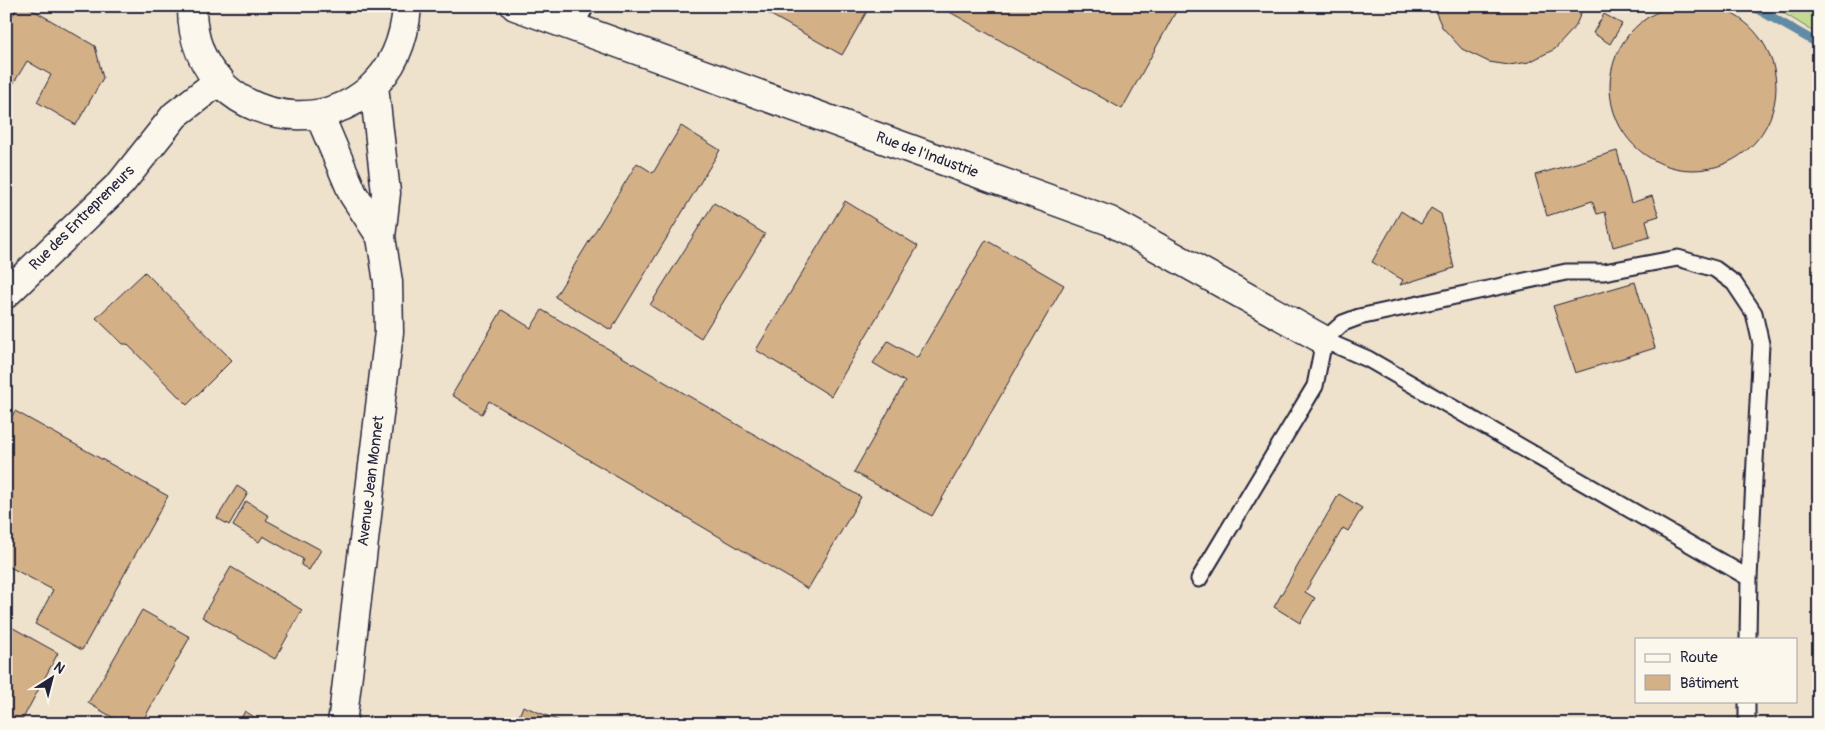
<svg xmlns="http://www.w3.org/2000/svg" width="1825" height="730" viewBox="0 0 1825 730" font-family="Pangolin,sans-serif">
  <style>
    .green { fill: #c3db91; stroke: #727e66 }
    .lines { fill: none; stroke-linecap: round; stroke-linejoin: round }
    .stream { stroke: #608aa5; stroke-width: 9 }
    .building { fill: #d4b086; stroke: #22223b }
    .lane-casing { stroke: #22223b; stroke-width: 19 }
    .street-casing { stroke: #22223b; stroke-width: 31 }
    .secondary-casing { stroke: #22223b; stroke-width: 31 }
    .lane { stroke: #fbf7ec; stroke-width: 15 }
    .street { stroke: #fbf7ec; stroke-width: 28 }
    .secondary { stroke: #fbf7ec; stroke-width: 28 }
    .labels { text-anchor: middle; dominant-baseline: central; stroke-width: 4; stroke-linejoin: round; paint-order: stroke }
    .street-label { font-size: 15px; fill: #22223b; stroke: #fbf7ec }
  </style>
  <rect width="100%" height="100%" fill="#efe2cd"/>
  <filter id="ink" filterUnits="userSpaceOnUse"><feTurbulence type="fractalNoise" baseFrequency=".02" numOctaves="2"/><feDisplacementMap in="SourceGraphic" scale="10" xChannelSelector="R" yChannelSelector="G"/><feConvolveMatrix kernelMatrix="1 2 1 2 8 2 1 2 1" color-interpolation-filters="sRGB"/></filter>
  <g filter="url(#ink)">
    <path class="green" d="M1772,6H1819V35Z"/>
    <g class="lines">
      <path class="stream" d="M1752,6L1819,44"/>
    </g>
    <path class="building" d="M1610 87a83 83 0 1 1 166 0a83 83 0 1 1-166 0Z
      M6,6H18L6,27Z
      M18,6H26L95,46L103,78L76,125L37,102L51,75L27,61L6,96V27Z
      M716,6H731L727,13Z
      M755,6H870L842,55Z
      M939,6H1179L1122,109Z
      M1433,6H1584L1575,27L1555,49L1529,62L1509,65L1489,62L1462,49L1442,27Z
      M1604,14L1622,24L1610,44L1593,33Z
      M681,126L720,150L611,330L555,297L637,163L653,173Z
      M1617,151L1631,203L1652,196L1659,216L1646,220L1650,237L1613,247L1605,212L1597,214L1592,201L1547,216L1535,175Z
      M845,201L918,246L831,396L756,350Z
      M714,203L765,234L701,338L650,305Z
      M1431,208L1441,214L1454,268L1400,285L1403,280L1372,262L1401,211L1421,224Z
      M986,240L1064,285L932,516L854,472L905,382L873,363L888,341L917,358Z
      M145,272L232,360L187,405L127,344H123L96,318Z
      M1635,282L1655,348L1575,373L1553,306Z
      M502,310L531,328L542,310L861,497L808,589L489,401L482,414L452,395Z
      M15,411L168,496L82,650L35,624L53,590L6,565V426Z
      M237,486L248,493L229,525L217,518Z
      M1339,494L1362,508L1348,531L1343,528L1305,592L1315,598L1300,623L1274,607Z
      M246,501L269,516L266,520L321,550L309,570L301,565L303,559L263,536L259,542L233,526Z
      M231,567L302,610L275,659L202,617Z
      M142,610L190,637L141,724H124L88,703Z
      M6,624L58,653L20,724H6Z
      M523,706L567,724H516Z
      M245,711L257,719L254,724H238Z"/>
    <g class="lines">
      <g class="lane-casing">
        <path id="lane" d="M575,27L586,6
          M1199,579L1315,386L1324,340L1343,323L1359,317L1566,272H1604L1678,258L1715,269L1734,283L1754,313L1761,344L1749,578L1368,359L1324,340
          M1748,639L1749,578
          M1747,724V701"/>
      </g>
      <g class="street-casing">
        <path id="street" d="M515,6L1110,221L1324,340
          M6,294L121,183L175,115L220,80"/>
      </g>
      <g class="secondary-casing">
        <path id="secondary" d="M192,6C190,144 397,159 407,6
          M319,114L353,194L381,237
          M342,724L389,332L388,282L381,237L386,193L374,86"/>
      </g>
      <use href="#lane" class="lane"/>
      <use href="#street" class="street"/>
      <use href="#secondary" class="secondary"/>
    </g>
  </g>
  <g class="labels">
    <g class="street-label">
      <text transform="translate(927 155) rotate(20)">Rue de l'Industrie</text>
      <text transform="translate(82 218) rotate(-45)">Rue des Entrepreneurs</text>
      <text transform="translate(371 481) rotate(-83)">Avenue Jean Monnet</text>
    </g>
  </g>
  <rect width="1825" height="730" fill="none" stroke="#fbf7ec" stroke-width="25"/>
  <rect x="12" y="12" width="1800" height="705" fill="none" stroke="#22223b" stroke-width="2" filter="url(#ink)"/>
  <rect x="1635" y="638" width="162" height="65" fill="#fbf7ec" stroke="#a4a2a5"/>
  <rect x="1645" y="654" width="25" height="8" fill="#fbf7ec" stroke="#a4a2a5"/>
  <text x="1680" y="662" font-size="15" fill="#22223b">Route</text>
  <rect x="1645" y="675" width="25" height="15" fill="#d4b086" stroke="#a4a2a5"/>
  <text x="1680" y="688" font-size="15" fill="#22223b">Bâtiment</text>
  <g transform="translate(52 678) rotate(36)" stroke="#fbf7ec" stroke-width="4" paint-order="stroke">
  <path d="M0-4L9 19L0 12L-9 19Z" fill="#22223b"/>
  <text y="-8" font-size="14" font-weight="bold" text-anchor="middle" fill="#22223b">N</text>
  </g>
</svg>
